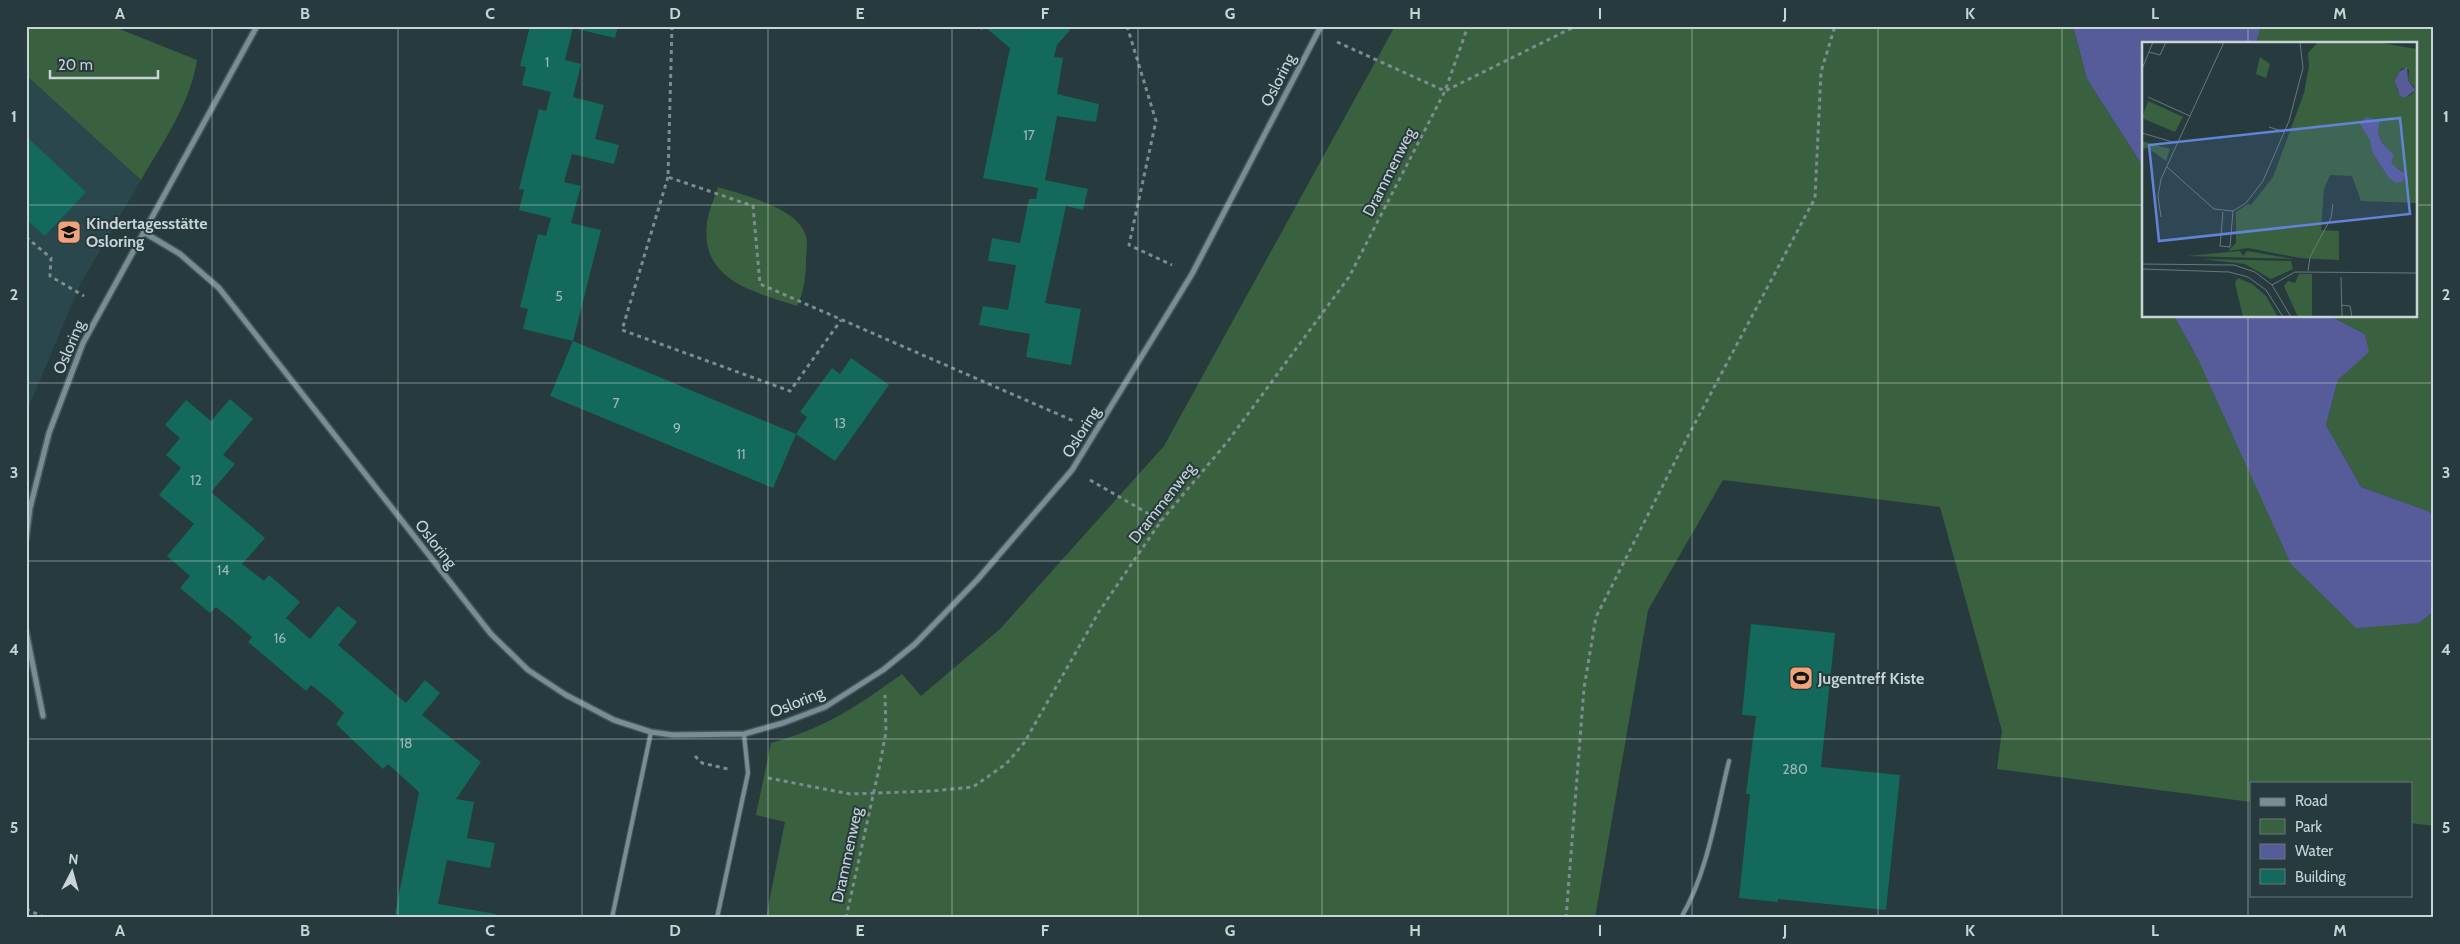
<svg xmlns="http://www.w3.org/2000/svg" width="2460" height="944" viewBox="0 0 2460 944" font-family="Cabin,sans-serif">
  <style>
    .built { fill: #29474d }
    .green { fill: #3a613f }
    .water { fill: #565b9a }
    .building { fill: #12695c }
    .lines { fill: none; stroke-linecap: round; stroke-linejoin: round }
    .service-casing { stroke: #46575b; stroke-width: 6 }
    .minor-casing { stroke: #46575b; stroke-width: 8 }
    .path { stroke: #7c8c8f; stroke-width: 3; stroke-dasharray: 4 4; stroke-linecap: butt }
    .service { stroke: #788e94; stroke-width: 4 }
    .minor { stroke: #788e94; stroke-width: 5 }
    .grid { fill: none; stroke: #c8d4d6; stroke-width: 1; stroke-opacity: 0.55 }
    .labels { text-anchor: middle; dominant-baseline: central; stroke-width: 4; stroke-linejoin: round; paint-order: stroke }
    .number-label { font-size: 14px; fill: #9ab9b8 }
    .street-label { font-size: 16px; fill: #c8d4d6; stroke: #273b3f }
    .poi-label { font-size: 16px; font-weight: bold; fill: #c8d4d6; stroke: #273b3f; text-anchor: start }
    .inset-road { fill: none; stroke: #67787b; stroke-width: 1 }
    .view { fill: #6184d7; fill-opacity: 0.15; stroke: #6184d7; stroke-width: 2.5 }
    .inset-edge { fill: none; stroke: #c8d4d6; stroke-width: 2.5 }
    .neatline { fill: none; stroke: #c8d4d6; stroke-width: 2 }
    .grid-label { font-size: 16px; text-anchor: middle; font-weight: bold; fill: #c8d4d6 }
  </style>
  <rect width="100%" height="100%" fill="#273b3f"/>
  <path class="built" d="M26,75L141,180L81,283L26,413Z"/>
  <path class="green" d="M26,26H112L197,60C190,104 163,142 141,180L26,75Z
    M1395,26H2073L2087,79L2144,168V316H2174L2199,361L2419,623L2434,611V826L2411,823V783H2251V802L1997,769L2002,731L1940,507L1723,480L1648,610L1595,918H766L785,822L756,815L771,743C826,728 857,706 902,674L921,696L1000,629L1164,446Z
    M2261,26H2434V517L2428,511L2361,487L2326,425L2338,380L2368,351L2365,334L2330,316H2416V44H2256Z
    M718,187C743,195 800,208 806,237C808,244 806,253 806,260C806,276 804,292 797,306C754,292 700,280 707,224C708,211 715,198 718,187Z"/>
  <path class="water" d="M2073,26H2261L2256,44H2144V168L2087,79Z
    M2174,316H2330L2365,334L2369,352L2338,380L2326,425L2361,487L2428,511L2434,517V611L2419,623L2356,628L2291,564L2199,361Z"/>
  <path class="building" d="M530,26H618L615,38L573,28L565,60L581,64L573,97L604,105L595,139L619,145L614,164L572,154L564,182L581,186L571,223L601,230L573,341L523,329L528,309L520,307L538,234L546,236L551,218L519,210L524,190L519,189L539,109L546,111L551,92L522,85L526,67L520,66Z
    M976,26H1066L1070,30L1057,45L1054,57L1063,58L1057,94L1099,104L1096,122L1057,116L1045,180L1088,189L1083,210L1066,206L1045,303L1081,309L1071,365L1026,357L1030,334L979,325L983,306L1008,310L1016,265L988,261L992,238L1020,243L1029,199H1036L1038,188L983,178L1010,48L985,27L982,31Z
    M29,139L86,192L45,236L26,219V141Z
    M573,341L796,434L773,488L550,396Z
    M851,358L889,385L835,461L796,434L807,417L800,412L832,368L840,374Z
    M230,399L253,419L223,455L235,464L211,492L265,538L242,564L264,581L269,575L300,602L286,618L310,639L338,606L357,622L338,645L406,703L425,680L440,693L422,715L481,762L456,799L474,802L467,838L495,843L490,868L447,860L438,904L496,914L495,918H419L395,914L419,792L388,764L383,769L336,724L344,713L331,701L311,685L306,691L248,642L252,637L231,619L216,607L210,613L180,588L190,576L167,556L194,524L159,495L181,468L166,455L180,438L165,425L186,400L211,421Z
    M1751,624L1835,633L1821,767L1900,775L1886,910L1778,899V902L1739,898L1750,794H1746L1756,716L1742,715Z"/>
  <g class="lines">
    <g class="service-casing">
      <path id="service" d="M612,918L651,732
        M717,918L748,773L744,734
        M1681,918C1708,872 1716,813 1729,761"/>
    </g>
    <g class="minor-casing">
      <path id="minor" d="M145,233L180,254L219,288L491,634L528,670L566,695L614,720L651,732L673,735L744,734L783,723L825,707L883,670L915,644L978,579L1072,470L1192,274L1321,26
        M26,539L30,508L49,433L83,343L257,26
        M26,631L43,716"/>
    </g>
    <path class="path" d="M672,26L668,177L753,206L760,284L1076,422
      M1127,26L1156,121L1129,245L1172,265
      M1337,42L1445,91L1576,26
      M668,177L622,330L790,391L841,320
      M26,237L51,258L50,276L84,296
      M1090,480L1161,521
      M695,756L702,763L728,769
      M768,778L850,794L932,791L973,787L1006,764L1024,743L1100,610L1161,521L1228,441L1349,277L1445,91L1468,26
      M26,909L46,918
      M846,918L880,764L886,732L885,695
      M1566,918L1584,688L1596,617L1687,438L1815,198L1821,72L1835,26"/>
    <use href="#service" class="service"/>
    <use href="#minor" class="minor"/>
  </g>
  <path class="grid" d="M212,26V918M398,26V918M582,26V918M768,26V918M952,26V918M1138,26V918M1322,26V918M1508,26V918M1692,26V918M1878,26V918M2062,26V918M2248,26V44M26,205H2144M2416,205H2434M2248,316V918M26,383H2434M26,561H2434M26,739H2434"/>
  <defs>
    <g id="school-square" transform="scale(1.25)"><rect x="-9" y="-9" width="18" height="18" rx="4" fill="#f0a279" stroke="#273b3f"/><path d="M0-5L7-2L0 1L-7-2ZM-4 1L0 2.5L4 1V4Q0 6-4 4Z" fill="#111"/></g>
    <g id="stadium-square" transform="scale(1.25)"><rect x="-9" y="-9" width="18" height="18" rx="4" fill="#f0a279" stroke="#273b3f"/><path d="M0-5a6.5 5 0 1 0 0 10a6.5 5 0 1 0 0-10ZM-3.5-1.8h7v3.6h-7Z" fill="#111"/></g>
  </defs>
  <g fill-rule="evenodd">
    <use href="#school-square" x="69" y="232"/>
    <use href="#stadium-square" x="1801" y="678"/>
  </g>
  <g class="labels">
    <g class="number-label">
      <text x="547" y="62">1</text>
      <text x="1029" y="135">17</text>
      <text x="559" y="296">5</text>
      <text x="616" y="403">7</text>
      <text x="840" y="423">13</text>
      <text x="677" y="428">9</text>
      <text x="741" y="454">11</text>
      <text x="196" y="480">12</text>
      <text x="223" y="570">14</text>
      <text x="280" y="638">16</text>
      <text x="406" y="743">18</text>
      <text x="1795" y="769">280</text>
    </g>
    <g class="street-label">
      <text transform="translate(1278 80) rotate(-63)">Osloring</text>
      <text transform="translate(1389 172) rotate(-63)">Drammenweg</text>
      <text transform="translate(69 347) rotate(-67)">Osloring</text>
      <text transform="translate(1081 432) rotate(-58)">Osloring</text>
      <text transform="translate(1162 503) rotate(-52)">Drammenweg</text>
      <text transform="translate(436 544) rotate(52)">Osloring</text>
      <text transform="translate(797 702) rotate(-22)">Osloring</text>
      <text transform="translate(847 855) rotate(-78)">Drammenweg</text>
    </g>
    <g class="poi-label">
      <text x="86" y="223">Kindertagesstätte<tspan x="86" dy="18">Osloring</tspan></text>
      <text x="1818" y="678">Jugentreff Kiste</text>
    </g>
  </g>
  <g transform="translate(2142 42)">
    <rect width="275" height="275" fill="#273b3f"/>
    <path d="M176,0H233L275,7V161L219,159L210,134L188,133L182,147L179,188L197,189V218L158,216L106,206L86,209L94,201V170L106,162L109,163L131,135L162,51L167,24L166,11ZM260,26L267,28L266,38L272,45L271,51L263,56L255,48V34ZM238,79L236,90L248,121L260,129L246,135L230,110L228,98ZM118,15L128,22L124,36L114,32ZM6,59L41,75L33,90L0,76ZM0,99L28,107L24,119L6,106L0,107ZM98,209L101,214L105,209L152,217L45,214ZM60,217L149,219L151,227L129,237L103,222ZM157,232H170V275H156L142,244L146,239L153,241ZM96,236L110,242L124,254L136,275H101L93,241Z" fill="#3a613f" fill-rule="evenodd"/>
    <path d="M265,25L266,38L273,48L263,56L258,54L253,39L257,30ZM224,75L238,79L236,90L240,101L252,113L249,121L264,133L260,140L254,141L246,135L230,110L228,98L218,82Z" fill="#565b9a"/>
    <path class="inset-road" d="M7,10L18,13L24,0M0,27L11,0M6,55L48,74M127,85L143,90M0,91L34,101M25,125L72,167L91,169L104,161L121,139L147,79L161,26L158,0M81,170L78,204L88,205L91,169M19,175L16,154L19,137L82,0M0,222L92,223L113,230L130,243M0,227L87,230L106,235L124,248M166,229L168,215L189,176L191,162M199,235L200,275M130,243L153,230L275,231M130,243L149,275M124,248L141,275M199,263L208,264L210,275"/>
    <path class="view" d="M258,76L268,172L17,199L7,103Z"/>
    <rect width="275" height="275" class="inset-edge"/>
  </g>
  <rect width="2460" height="944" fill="none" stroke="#273b3f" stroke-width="55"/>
  <rect x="2250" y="782" width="162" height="115" fill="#273b3f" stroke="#67787b"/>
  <rect x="2260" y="798" width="25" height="8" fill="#788e94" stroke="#67787b"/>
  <text x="2295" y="806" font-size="15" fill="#c8d4d6">Road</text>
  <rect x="2260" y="819" width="25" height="15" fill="#3a613f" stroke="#67787b"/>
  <text x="2295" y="832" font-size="15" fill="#c8d4d6">Park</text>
  <rect x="2260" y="844" width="25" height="15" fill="#565b9a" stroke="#67787b"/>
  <text x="2295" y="856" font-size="15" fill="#c8d4d6">Water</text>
  <rect x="2260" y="869" width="25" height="15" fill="#12695c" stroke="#67787b"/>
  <text x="2295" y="882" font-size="15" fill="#c8d4d6">Building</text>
  <g transform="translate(72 872) rotate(6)" stroke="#273b3f" stroke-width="4" paint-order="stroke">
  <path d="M0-4L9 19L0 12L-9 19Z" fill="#c8d4d6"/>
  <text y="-8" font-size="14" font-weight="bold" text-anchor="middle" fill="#c8d4d6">N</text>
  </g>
  <path d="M50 70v8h108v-8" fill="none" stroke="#c8d4d6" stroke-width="2.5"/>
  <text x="58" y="70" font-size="15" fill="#c8d4d6" stroke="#273b3f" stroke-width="4" paint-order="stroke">20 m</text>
  <rect x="28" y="28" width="2404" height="888" class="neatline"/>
  <g class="grid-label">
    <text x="120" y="19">A</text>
    <text x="305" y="19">B</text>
    <text x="490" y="19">C</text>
    <text x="675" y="19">D</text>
    <text x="860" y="19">E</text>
    <text x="1045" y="19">F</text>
    <text x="1230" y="19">G</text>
    <text x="1415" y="19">H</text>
    <text x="1600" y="19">I</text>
    <text x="1785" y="19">J</text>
    <text x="1970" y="19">K</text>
    <text x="2155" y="19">L</text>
    <text x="2340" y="19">M</text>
    <text x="14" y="122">1</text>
    <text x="2446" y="122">1</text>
    <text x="14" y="300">2</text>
    <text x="2446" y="300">2</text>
    <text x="14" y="478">3</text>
    <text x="2446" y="478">3</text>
    <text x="14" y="655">4</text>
    <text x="2446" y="655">4</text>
    <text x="14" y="833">5</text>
    <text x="2446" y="833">5</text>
    <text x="120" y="936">A</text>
    <text x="305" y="936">B</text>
    <text x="490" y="936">C</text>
    <text x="675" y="936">D</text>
    <text x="860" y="936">E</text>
    <text x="1045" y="936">F</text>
    <text x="1230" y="936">G</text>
    <text x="1415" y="936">H</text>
    <text x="1600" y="936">I</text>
    <text x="1785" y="936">J</text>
    <text x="1970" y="936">K</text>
    <text x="2155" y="936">L</text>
    <text x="2340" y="936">M</text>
  </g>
</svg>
